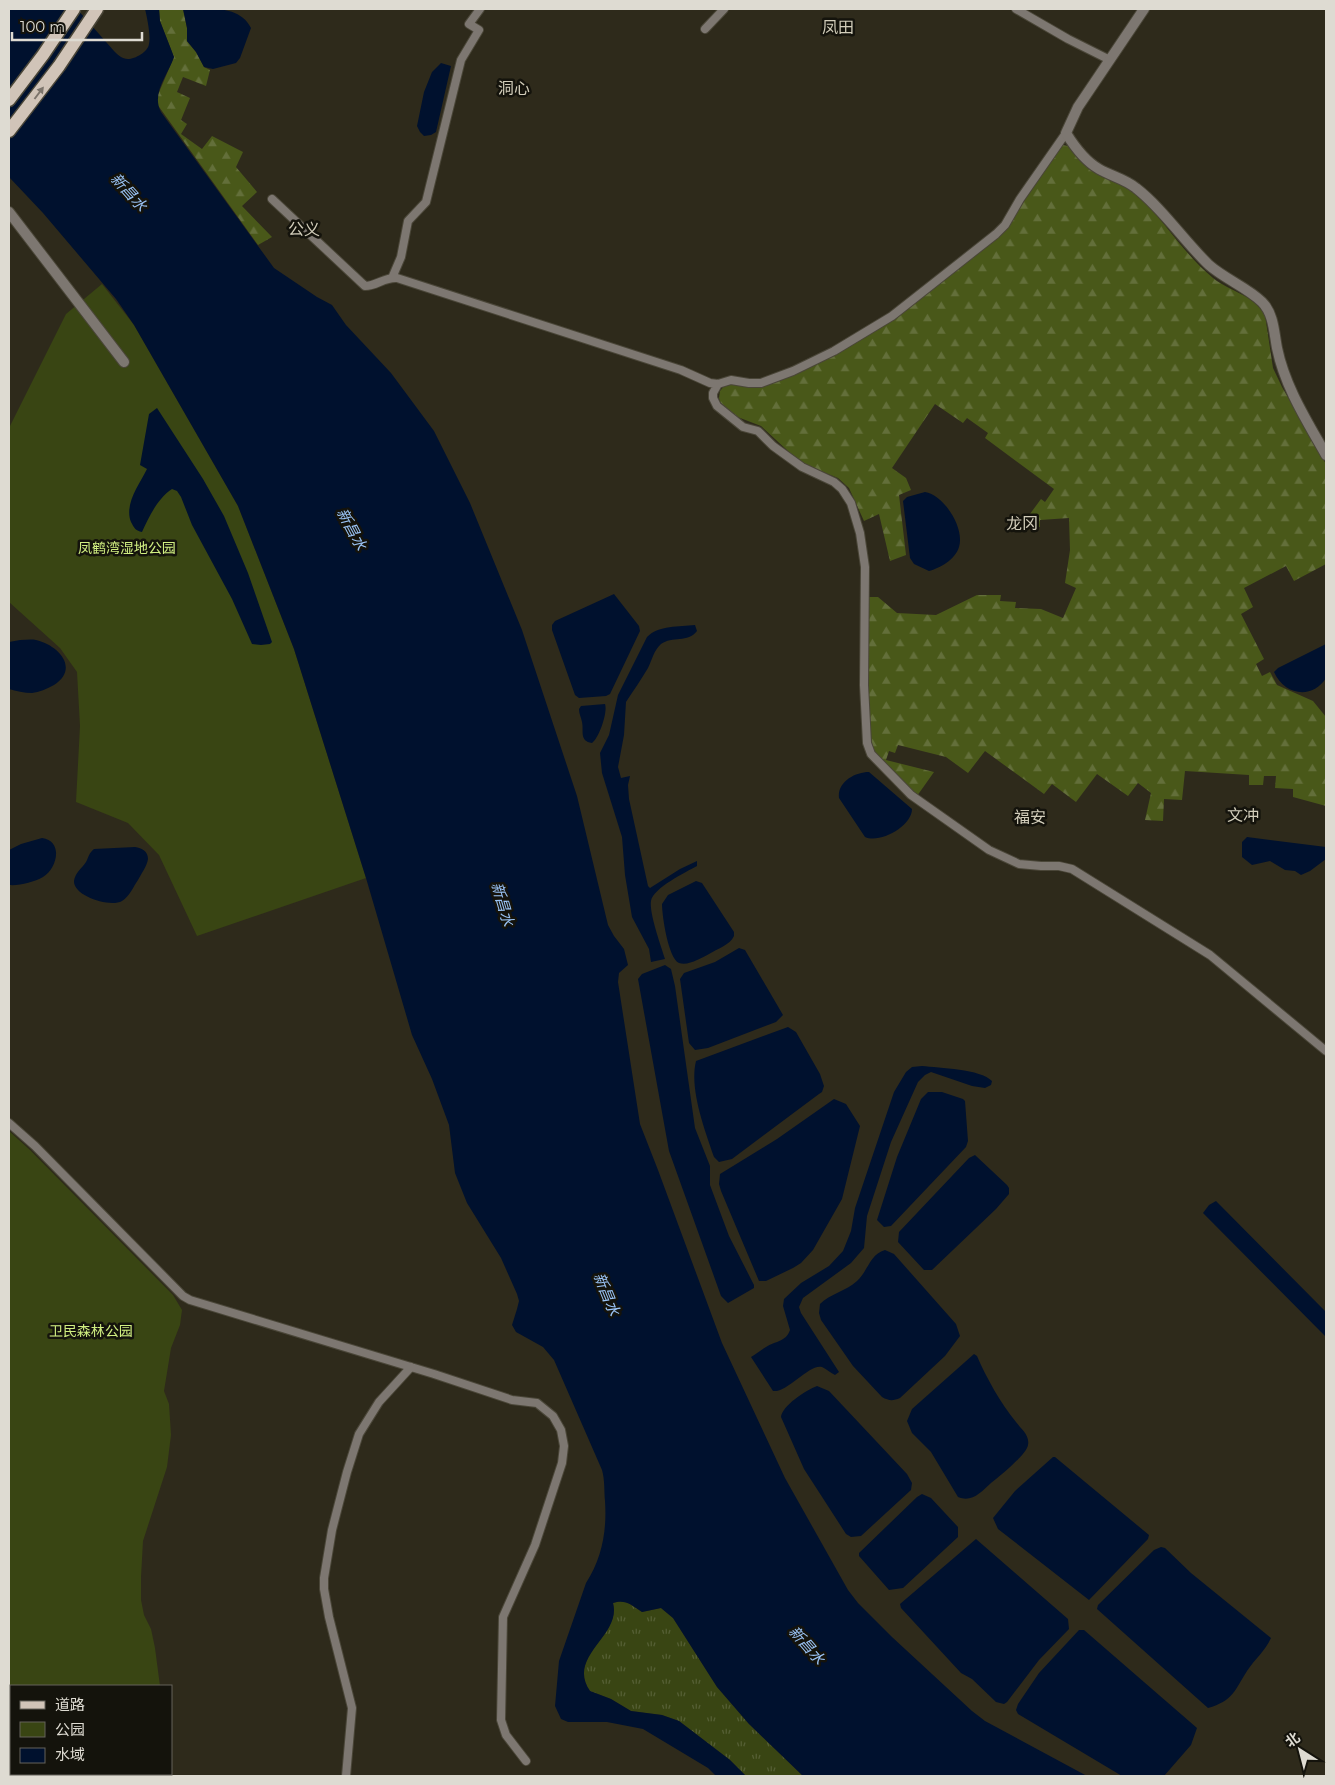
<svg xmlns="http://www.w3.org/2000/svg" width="1335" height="1785" viewBox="0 0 1335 1785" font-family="Montserrat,'Noto Sans SC',sans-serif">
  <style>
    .grass { fill: url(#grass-tufts) }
    .forest { fill: url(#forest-firs) }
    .park { fill: #394513 }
    .water { fill: #00112e }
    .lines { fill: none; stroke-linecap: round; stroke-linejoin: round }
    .minor-casing { stroke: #4a4638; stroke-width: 10 }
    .tertiary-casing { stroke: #4a4638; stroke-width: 12 }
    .primary-casing { stroke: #4a4638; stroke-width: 15 }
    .minor { stroke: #7d7771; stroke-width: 8 }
    .tertiary { stroke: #7d7771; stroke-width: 10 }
    .primary { stroke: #d1c4b8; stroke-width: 12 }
    .oneway { fill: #7c746b }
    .labels { text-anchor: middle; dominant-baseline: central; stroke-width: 5; stroke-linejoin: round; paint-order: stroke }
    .park-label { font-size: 14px; fill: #d0ee81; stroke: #14130c }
    .water-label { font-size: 15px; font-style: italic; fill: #9ac3f5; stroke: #14130c }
    .quarter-label { font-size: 16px; fill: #d3cebb; stroke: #14130c }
  </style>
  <defs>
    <pattern id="grass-tufts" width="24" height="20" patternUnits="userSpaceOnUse" patternTransform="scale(1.25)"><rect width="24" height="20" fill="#394513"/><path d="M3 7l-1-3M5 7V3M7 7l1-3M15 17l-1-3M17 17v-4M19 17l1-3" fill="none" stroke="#555f34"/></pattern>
    <pattern id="forest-firs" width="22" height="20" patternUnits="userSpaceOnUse" patternTransform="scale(1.25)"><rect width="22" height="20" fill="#495819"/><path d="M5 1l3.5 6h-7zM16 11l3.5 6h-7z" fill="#636f3a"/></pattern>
  </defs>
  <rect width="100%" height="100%" fill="#2e2a1b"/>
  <path class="grass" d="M621,1601L628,1603L642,1612L661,1608L673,1618L717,1687L749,1724L803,1776H746L730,1760L679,1721L662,1715L631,1711L611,1699L590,1691C566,1656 622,1635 613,1603Z"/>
  <path class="forest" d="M159,9H183L187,28V41L196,52L204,67L210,70L206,86L183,77L177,92L190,98L181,120L187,124L181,134L202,149L212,136L243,152L236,167L257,192L242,206L272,237L258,245L157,104V97L174,57L160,21Z
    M1062,145L1068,146C1073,153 1079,161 1086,166C1102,178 1123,182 1139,196C1165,222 1184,254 1213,278C1232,293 1251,293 1265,315L1273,368L1282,387L1326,464V564L1294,581L1286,566L1244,588L1253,607L1241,614L1264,659L1256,664L1262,676L1270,672L1277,685L1313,701L1326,717V806L1293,797V789L1275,788L1276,776H1264L1263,785H1249V775L1185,771L1182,800L1164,799L1163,821L1145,820L1151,793L1138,783L1128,796L1097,774L1076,802L1052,784L1044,794L985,751L968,773L946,757L898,745L895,753L889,751L886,760L934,772L917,796L875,754L871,744L866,683L868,597H878L897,613L936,615L977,595H1001L1000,601L1016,602L1015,608L1041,609L1063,618L1076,588L1065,583L1070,550L1069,518L1040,520V527L1029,528L1027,518L1041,499L1045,502L1054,489L985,438L988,433L967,418L963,423L935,404L892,468L906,478L911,490L899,495L906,555L890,561L879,514L864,521L849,488L838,478L801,463L761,426L735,416L720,402L719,398L720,391L725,385L732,383L756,387L771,384L850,345L1006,228Z"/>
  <path class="park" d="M102,284L134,325L238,506L294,649L366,878L197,936L159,855L128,823L76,802L80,726L77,672L60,648L9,602V428L66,314Z
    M9,1131L30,1150L173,1295L182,1310L180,1325L171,1348L164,1391L169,1404L171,1435L167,1467L143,1541L141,1577V1600L144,1615L151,1629L155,1648L160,1686H11V1701L9,1699Z
    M113,1774H170V1775L117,1776Z"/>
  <path class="water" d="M9,9H77L114,51C118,55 122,59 128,59C135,59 148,52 149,44C151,36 147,17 145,9H159L160,21L174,57C168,75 151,93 161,112L274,268L317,297L332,305L346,325L391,373L434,431L470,503L522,630L577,796L608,925L614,936L624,949L628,965L619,973L618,982L640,1124L658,1170L722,1343L785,1478L848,1590L858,1603L892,1637L972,1711L985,1721L1087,1776H803L749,1724L717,1687L673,1618L661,1608L642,1612C632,1605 625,1599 613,1603C622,1636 566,1656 590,1691L611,1699L631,1711L662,1715L679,1721L730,1760L746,1776H716L708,1768L643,1729L607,1722H568L561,1719L555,1706L559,1661L586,1583C602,1558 607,1531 605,1501C604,1491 605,1481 602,1470L554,1360L543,1347L516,1332L512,1325L517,1309L519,1301L517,1294L501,1258L467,1203L455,1173L449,1125L432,1079L412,1035L366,878L294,649L238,506L134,325L116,299L43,213L9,177Z
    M183,9C206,9 239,4 251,28L240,58L236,63L213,69L204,67L196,52L187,41V28Z
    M441,63L451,66L436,132L431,135L424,136L420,132L417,126L424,92L432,72Z
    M157,408L203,479L224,516L248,573L272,642L270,644L261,645L252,644L232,599L192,525L181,497L177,491L172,489C157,499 149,517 142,532C136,531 134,528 131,522C124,504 139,485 147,469L140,465L149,414Z
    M925,492C944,495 965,528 959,547C955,560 940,568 929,571L914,564L910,558L903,501L907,497Z
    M614,594L639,626L640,631L610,694L606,696L579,698L575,695L552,630V625L555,621Z
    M695,625L697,631C688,643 672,636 661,644C654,650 652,660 648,668C641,680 633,691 626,702L624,735L618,767L621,778L630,776L628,785L629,799L648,886L650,888L680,869L697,861V866C686,872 653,888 651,901C649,913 661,946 665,959L651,962L649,949L632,917L625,875L622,837L602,773L600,753L609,735L618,695L647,637C659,625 679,627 695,625Z
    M20,640C25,640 31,639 36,640C58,645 80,668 54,685C47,689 39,692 32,693C24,693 16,691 9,689V642Z
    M1326,644V678C1312,700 1284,695 1274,672L1278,668Z
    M605,704C608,712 599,738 592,743C579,741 584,731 582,722C581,717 579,714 579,709L581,706Z
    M869,772L912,809C912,826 880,844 865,837L839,798C837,782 855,772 869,772Z
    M1247,837L1326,847V859L1310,871L1301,875L1295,871L1285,870L1270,861L1252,865L1242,857V842Z
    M42,838C64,841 57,869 43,877C34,882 19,886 9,885V850L21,844Z
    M135,847C142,848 148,851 148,859C147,866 141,874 138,880C133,887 130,896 122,901C110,908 73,896 74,881C75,873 82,868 86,862C89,856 89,853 94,849Z
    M696,881L702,883L734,932V936C730,945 717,949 709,954C701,958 689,966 679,963C668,958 662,915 662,904L668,895Z
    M739,948L745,950L783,1015L776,1022L708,1048L695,1050L689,1043L680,979L684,973L715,962Z
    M665,965L671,969L675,986L695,1128L710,1166V1185L729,1236L754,1285V1288L728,1303L721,1296L669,1151L638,979L642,974Z
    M788,1027L796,1032L820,1074L824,1086L822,1092L819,1094L732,1159L719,1162L714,1157C705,1130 689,1089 696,1061Z
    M922,1066C939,1068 981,1069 992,1081L991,1085L985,1088L972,1086L931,1072L925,1075L918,1082L891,1142L867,1216L864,1248L851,1263L803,1298L799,1307L801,1313L839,1372L835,1375C831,1373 826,1369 822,1367C810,1363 787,1393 773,1391L751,1357C756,1354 761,1350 766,1347C775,1341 786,1342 790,1330L783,1306L784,1299L801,1283L829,1266L843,1251L851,1231L855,1208L894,1092L906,1072L912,1067Z
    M928,1092H942L963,1099L965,1101L968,1141L966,1147L891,1226L884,1227L877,1220L897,1157L921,1099Z
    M834,1099L846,1104L860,1126L842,1199L813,1250L801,1263L793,1268L766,1281H759L721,1191L719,1184L720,1174L777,1139Z
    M975,1155L1007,1185L1009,1188V1194L996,1209L932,1270H924L898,1242L899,1232L969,1158Z
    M1216,1201L1326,1312V1337L1203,1213L1209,1205Z
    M885,1250L894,1254L956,1324L960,1336L945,1356L900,1398C893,1401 889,1401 882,1397L853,1366L821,1320L819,1313L820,1304C830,1294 846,1291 857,1281C868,1271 870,1254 885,1250Z
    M974,1354L977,1356C986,1377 1001,1404 1016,1422C1021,1429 1030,1435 1028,1445C1027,1454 999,1477 991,1483C981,1492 972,1503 958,1497L931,1452L912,1433L907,1421L912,1409Z
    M817,1386L829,1391L907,1474L912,1483L911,1490L861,1536L851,1537L846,1534L804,1469L781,1417C782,1406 806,1390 817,1386Z
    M1053,1457H1055L1149,1535L1148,1539L1089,1600L998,1529L993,1518L1015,1491Z
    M922,1494L931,1498L958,1527V1537L903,1588L889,1590L859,1556V1553L917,1497Z
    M976,1539L1068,1619L1069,1629L1039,1660L1007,1702L1004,1704L996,1702L972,1679L961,1673L901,1608L900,1604Z
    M1161,1547L1165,1548L1191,1573L1271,1638C1265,1651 1255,1659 1247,1671C1235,1690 1233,1701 1208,1708L1097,1609L1098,1605L1154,1550Z
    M1079,1630H1084L1197,1728L1191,1745L1164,1776H1122L1018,1714L1016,1710L1018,1704L1039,1673Z"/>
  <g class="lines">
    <g class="minor-casing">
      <path id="minor" d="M1016,9L1068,39L1110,60
        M705,29L724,9
        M272,199L365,286C377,286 384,277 397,278L681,370L710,383L718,384L731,380L749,383H761L793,371L834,351L892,316L996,234L1005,225L1020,199L1066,133
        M392,278L401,257L408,221L426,202L461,60L479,30L469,24L480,9
        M718,384L713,393V398L717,406L743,427L758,431L773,446L802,467L834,482L842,489L851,503L860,533L865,567L864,685L867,743L871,754L911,795L989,850L1019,864L1041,866H1059L1072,869L1210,955L1326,1051
        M9,1123L35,1146L183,1296L190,1300L434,1374L512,1400L537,1403L553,1416L561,1430L564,1446L562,1463L535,1545L503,1617L501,1720L506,1735L526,1761
        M9,1711L11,1713
        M90,1774L96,1776
        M346,1776L352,1708L329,1617L324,1589V1578L332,1530L347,1472L359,1434L379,1402L411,1367"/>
    </g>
    <g class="tertiary-casing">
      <path id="tertiary" d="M1144,9L1078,107L1066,133C1074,146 1085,161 1099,169C1111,176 1125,179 1136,188C1163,209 1184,241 1209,265C1225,279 1248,288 1262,302C1274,314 1274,333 1277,348C1285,387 1307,421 1326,455
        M9,212L124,362"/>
    </g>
    <g class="primary-casing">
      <path id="primary" d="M9,100L43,55L74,9
        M9,131L59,66L97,9"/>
    </g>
    <use href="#minor" class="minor"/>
    <use href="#tertiary" class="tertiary"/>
    <use href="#primary" class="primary"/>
  </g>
  <defs><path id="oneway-solid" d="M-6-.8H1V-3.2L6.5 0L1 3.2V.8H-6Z" transform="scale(1.25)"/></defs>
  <use class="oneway" href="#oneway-solid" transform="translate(39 93) rotate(-53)"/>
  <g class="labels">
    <g class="park-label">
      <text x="127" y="548">凤鹤湾湿地公园</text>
      <text x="91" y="1331">卫民森林公园</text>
    </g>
    <g class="water-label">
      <text transform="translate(129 192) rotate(48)">新昌水</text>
      <text transform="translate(352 529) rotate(62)">新昌水</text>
      <text transform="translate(503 904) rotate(74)">新昌水</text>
      <text transform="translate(607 1294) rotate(68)">新昌水</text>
      <text transform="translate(807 1645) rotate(49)">新昌水</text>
    </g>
    <g class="quarter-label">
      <text x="838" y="27">凤田</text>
      <text x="514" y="88">洞心</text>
      <text x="304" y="229">公义</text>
      <text x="1022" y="523">龙冈</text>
      <text x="1243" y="815">文冲</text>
      <text x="1030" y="817">福安</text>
    </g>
  </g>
  <rect width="1335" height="1785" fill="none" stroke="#dedbd2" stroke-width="20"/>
  <rect x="10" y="1685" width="162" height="90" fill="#14130c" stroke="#65635b"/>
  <rect x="20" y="1701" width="25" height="8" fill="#d1c4b8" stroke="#65635b"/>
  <text x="55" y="1710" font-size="15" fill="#dedbd2">道路</text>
  <rect x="20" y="1722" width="25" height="15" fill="#394513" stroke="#65635b"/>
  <text x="55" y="1735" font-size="15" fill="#dedbd2">公园</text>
  <rect x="20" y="1748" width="25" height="15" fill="#00112e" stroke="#65635b"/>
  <text x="55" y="1760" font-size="15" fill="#dedbd2">水域</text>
  <g transform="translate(1300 1750) rotate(324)" stroke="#14130c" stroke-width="4" paint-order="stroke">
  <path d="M0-4L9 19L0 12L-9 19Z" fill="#dedbd2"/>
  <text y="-8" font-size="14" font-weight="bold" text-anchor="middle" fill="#dedbd2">北</text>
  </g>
  <path d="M12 32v8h130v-8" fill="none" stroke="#dedbd2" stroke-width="2.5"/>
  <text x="20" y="32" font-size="15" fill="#dedbd2" stroke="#14130c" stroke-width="4" paint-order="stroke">100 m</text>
</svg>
